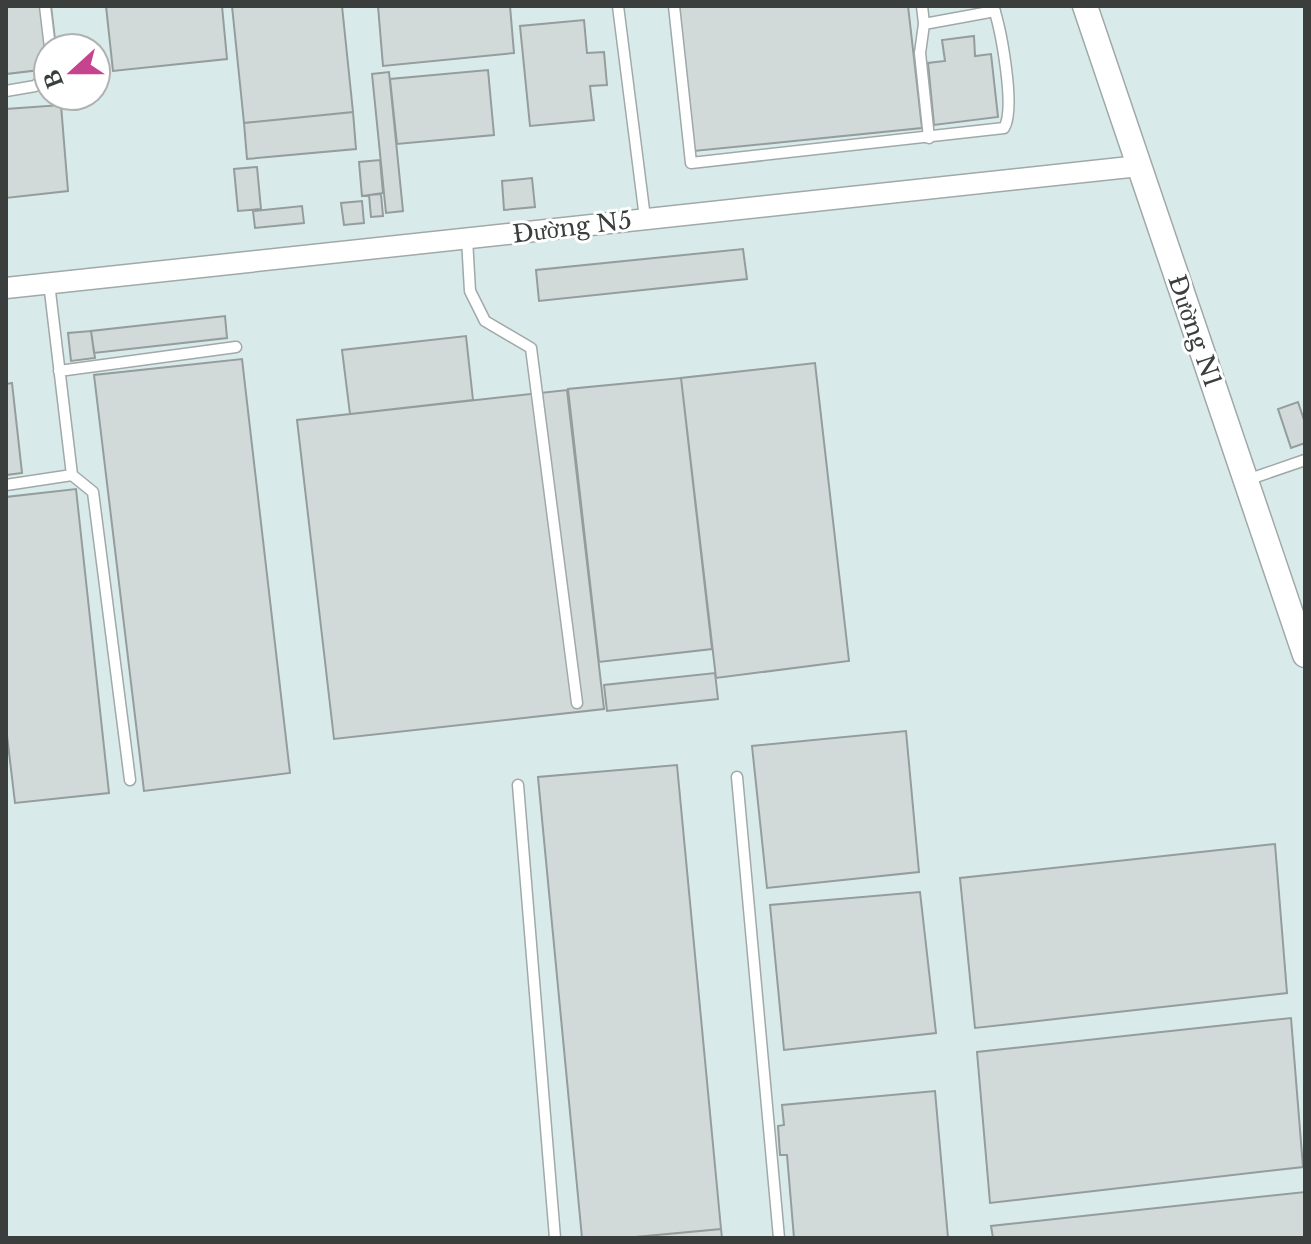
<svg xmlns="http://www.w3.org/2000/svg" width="1311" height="1244" viewBox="0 0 1311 1244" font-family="'Libre Baskerville',serif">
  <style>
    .built { fill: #d8ebea; fill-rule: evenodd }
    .building { fill: #d1dad9; stroke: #949d9c; stroke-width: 2 }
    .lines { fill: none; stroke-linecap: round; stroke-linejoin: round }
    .service-casing { stroke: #a0a9a8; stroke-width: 13 }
    .minor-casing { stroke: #a0a9a8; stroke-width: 23 }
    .tertiary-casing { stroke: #a0a9a8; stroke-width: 27 }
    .service { stroke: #fff; stroke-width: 10 }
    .minor { stroke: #fff; stroke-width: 20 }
    .tertiary { stroke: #fff; stroke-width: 24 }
    .labels { text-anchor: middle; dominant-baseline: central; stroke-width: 6; stroke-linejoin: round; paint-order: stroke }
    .street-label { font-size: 24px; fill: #3a3e3d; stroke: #fff }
  </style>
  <rect width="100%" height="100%" fill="#edf6f6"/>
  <path class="built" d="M6,6H1305V1238H6ZM48,48H96V96H48Z"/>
  <path class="building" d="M6,6H51L56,48H48V69L6,74Z
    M106,6H222L227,59L113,71Z
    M232,6H342L353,112L244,123Z
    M378,6H510L514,53L383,66Z
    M679,6H908L922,128L694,151Z
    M584,20L587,53L604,52L607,85L590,86L594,120L530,126L520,26Z
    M974,36L975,56L991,54L998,117L934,125L928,63L945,61L942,40Z
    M488,70L494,135L397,144L390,79Z
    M389,72L403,211L386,213L372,74Z
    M61,105L68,191L6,198V109Z
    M353,112L356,149L247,159L244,123Z
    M380,160L383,193L362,196L359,162Z
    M257,167L261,209L238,211L234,169Z
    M532,178L535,207L504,210L502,181Z
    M381,194L383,216L371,217L369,195Z
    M362,201L364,223L344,225L341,203Z
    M302,206L304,223L255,228L253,211Z
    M743,249L747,279L539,301L536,270Z
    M225,316L227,338L94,353L91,331Z
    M91,331L95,358L71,361L68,333Z
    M466,336L473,400L350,414L342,350Z
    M242,359L290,773L144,791L94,375Z
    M815,363L849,661L716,678L681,378Z
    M681,378L712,649L599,662L568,389Z
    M12,383L22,473L6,475V384Z
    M567,390L604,709L334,739L297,420Z
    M1298,402L1305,423V443L1291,448L1278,409Z
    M76,489L109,793L15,803L6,727V497Z
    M715,673L718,699L607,711L604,685Z
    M906,731L919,872L767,888L752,746Z
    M677,765L721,1229L624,1238H582L538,777Z
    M1275,844L1287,993L975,1028L960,878Z
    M920,892L936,1033L784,1050L770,905Z
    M1291,1018L1303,1167L990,1203L977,1052Z
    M935,1091L948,1238H794L787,1155H780L778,1126L784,1125L782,1105Z
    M1305,1192V1238H993L991,1226Z
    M721,1229L722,1238H624Z"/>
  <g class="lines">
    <g class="service-casing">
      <path id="service" d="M45,6L50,48
        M618,6L645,218
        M674,6L691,163L1004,128C1016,109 1001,29 993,6
        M922,6L924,24L920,53L929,138
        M924,24L995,11
        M6,91L35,86L48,74
        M467,239L470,291L485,321L531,348L577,703
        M49,283L72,475L93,492L130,780
        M59,371L236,347
        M1247,480L1305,460
        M6,485L72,475
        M737,777L779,1238
        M518,785L555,1238"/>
    </g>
    <g class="minor-casing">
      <path id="minor" d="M6,288L1139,166"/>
    </g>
    <g class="tertiary-casing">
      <path id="tertiary" d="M1085,6L1305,655"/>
    </g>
    <use href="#service" class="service"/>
    <use href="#minor" class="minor"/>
    <use href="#tertiary" class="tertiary"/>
  </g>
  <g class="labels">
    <g class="street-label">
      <text transform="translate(572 227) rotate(-7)">Đường N5</text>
      <text transform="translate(1195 331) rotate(71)">Đường N1</text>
    </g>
  </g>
  <rect width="1311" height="1244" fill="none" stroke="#3a3e3d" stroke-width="16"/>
  <g transform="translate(72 72) rotate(249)"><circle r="38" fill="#ffffff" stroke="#b0b2b1" stroke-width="2"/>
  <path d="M0-6L14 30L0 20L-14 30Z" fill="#c6448d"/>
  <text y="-12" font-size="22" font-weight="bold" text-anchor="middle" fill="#3a3e3d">B</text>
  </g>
</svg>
